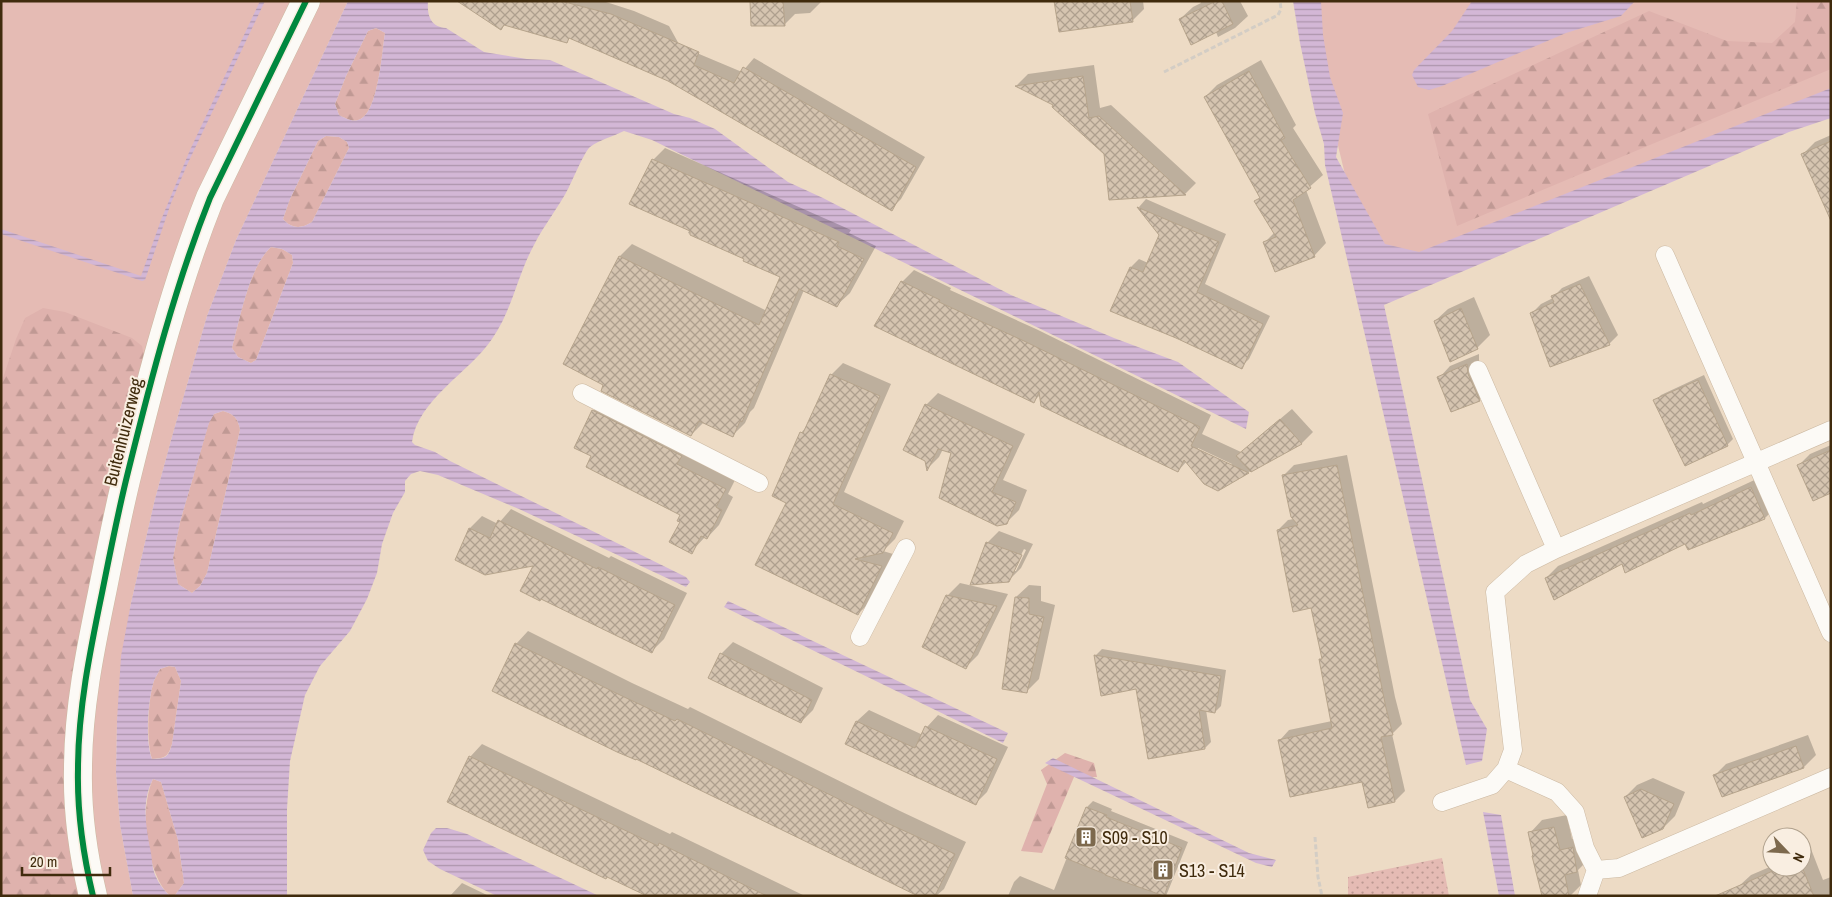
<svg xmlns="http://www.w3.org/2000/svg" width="1832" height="897" viewBox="0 0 1832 897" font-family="'Archivo Narrow',sans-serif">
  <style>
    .grass { fill: #e5bbb4 }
    .forest { fill: url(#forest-firs) }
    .park { fill: url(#park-dots) }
    .water { fill: url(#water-rules); fill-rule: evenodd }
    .shadow { fill: #0003; fill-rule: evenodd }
    .building { fill: url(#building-cross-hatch); stroke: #b6a48c }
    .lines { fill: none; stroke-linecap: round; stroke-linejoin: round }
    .service-casing { stroke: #cbb8a1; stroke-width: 19 }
    .tertiary-casing { stroke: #cbb8a1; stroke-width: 29 }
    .path { stroke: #d3cdc5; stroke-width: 3; stroke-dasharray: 5 2.5; stroke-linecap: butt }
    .service { stroke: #fcfaf6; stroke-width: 18 }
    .tertiary { stroke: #fcfaf6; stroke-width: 28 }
    .cycleway-casing { stroke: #f9eee1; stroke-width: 9 }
    .cycleway { stroke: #00873e; stroke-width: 6 }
    .labels { text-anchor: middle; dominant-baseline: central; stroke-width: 4; stroke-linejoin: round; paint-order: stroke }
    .street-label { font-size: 18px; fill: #402b0d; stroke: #f9eee1 }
    .poi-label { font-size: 18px; fill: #402b0d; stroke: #f9eee1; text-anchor: start }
  </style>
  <defs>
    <pattern id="forest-firs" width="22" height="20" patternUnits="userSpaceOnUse" patternTransform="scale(1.25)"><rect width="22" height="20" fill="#dfb2ad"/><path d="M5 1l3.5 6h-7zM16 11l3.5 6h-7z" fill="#c09994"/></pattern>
    <pattern id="park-dots" width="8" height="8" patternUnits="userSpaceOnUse" patternTransform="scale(1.25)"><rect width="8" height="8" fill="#e5bbb4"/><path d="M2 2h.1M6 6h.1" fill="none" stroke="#bb9891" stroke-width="1.8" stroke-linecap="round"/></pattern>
    <pattern id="water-rules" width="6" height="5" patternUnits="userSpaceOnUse" patternTransform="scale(1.25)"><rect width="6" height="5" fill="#d3b7d6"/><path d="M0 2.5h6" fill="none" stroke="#ad95ac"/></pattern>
    <pattern id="building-cross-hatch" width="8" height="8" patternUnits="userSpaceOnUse" patternTransform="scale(1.25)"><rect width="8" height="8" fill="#d5c4b0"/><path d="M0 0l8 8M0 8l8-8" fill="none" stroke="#ae9f8e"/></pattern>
  </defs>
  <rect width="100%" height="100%" fill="#eddbc5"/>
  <path class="grass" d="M1,1H294L213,164L1,896Z
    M318,1H348L236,240L207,316L173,433L155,499L131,603L117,720L116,773L120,825L133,896H103L90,823L91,710L146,441L211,223Z
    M1303,1H1831V94L1372,286Z"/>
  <path class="forest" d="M1797,1H1831V69L1457,226L1428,114L1649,11L1727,41L1772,43L1795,22Z
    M376,28L385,33C382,51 378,116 358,120C352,122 345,118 339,115L335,104L346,76L368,31Z
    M326,136L339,137L347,142L349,148L312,222C301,229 292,229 283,219L290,199L318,141Z
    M271,247L282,249L292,255L293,263L256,360L251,363L238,357L232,348C240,319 249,267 271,247Z
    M43,308L65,312L132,338L142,346L144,356L97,553L80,896H1V384L16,339L25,318Z
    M223,411C234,414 238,418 240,430L207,573L200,586L192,593L178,584L173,558L180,522L209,422L214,414Z
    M169,666L175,667L181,681L172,744C168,757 165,758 152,759C146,740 148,703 153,684C154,679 158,674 160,669Z
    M1065,753L1094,763L1097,777H1074L1042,853L1021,851L1047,784L1041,770Z
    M153,779L161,782L178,840L184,883L175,895H169C146,872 139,809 153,779Z"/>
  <path class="park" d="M1442,858L1449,896H1348V877Z"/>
  <path class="water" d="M260,1H265L187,165L171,203L145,280L142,281L1,234V229L141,276L161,220L190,150Z
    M348,1H428C427,15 430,27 446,28L484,52L527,59L550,60L674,114L690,118L715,129L788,182L823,198L1011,295L1114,338L1178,362L1249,412L1246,429L652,140L624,131C614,136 599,140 590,147C585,151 573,179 569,187C559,207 544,225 534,245C517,276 512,311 492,339C469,373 418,399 412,442L415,445L435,452L450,461L686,577L690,582L686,587L519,509L438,475L420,471L411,474L405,481V492L393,513L382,544L377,573L367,599L350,631L320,666L305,695L290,761L287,809V896H133L120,825L116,773L117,720L121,656L131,603L155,499L173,433L207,316L236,240ZM376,28L385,33C382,51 378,116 358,120C352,122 345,118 339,115L335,104L346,76L368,31ZM326,136L339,137L347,142L349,148L312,222C301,229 292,229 283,219L290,199L318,141ZM271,247L282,249L292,255L293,263L256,360L251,363L238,357L232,348C240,319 249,267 271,247ZM223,411C234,414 238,418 240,430L207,573L200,586L192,593L178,584L173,558L180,522L209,423L214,414ZM169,666L175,667L181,681L172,744C168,758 166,758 152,759C145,741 148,703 153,684C154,679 158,674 160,669ZM153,779L161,782L178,840L184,883L175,895H169C163,889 157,881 154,872C152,866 152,859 151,853C146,828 141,802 153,779Z
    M1293,1H1321L1323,35L1330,77L1343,113L1336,157L1385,244L1419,252L1831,88V118L1789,132L1384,305L1470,700L1487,729L1482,761L1466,765L1325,165L1324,144L1315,113L1300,43Z
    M1472,1H1635L1621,16L1566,33L1442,86L1429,90L1418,87L1412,75L1414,70L1452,31Z
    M728,601L1008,733L1003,743L724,607Z
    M1053,758L1249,853L1276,860L1272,867L1256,863L1045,763Z
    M1483,812L1501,815L1515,896H1499Z
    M436,828H447L467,834L599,896H497L440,869L428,861L423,850L431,833Z"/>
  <path class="shadow" d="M488,1H603L634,11L669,26L686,57L692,51L742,72L754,58L925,157L901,199L891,209L688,88L571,37L566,42L505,24L501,29Z
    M752,1H822L810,13L795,14L784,25Z
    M1056,1H1143L1144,9L1132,21Z
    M1200,1H1240L1248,16L1235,28L1218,37L1216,32L1180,19L1193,7L1201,3Z
    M1261,60L1296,125L1293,128L1323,175L1306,190L1326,243L1314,256L1265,242L1275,232L1256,202L1261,196L1205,97L1217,85Z
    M1094,65L1100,108L1111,105L1196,183L1185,194L1110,199L1105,153L1054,104L1017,85L1028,74Z
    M1831,135V189L1803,154L1815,142Z
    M665,148L851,230L849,233L876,246L850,293L837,305L804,290L754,408L750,412L745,423L732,436L704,422L691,435L620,256L632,244L767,311L782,276L746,258L688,233L690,229L653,160Z
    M1146,199L1226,234L1205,284L1270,316L1249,359L1241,367L1131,267L1139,259L1148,263L1160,235L1139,207Z
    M914,270L951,288L950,290L1036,329L1211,415L1202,434L1241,452L1292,409L1313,432L1302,443L1218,489L1187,461L1178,471L1041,394L1034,401L902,282ZM1198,448L1232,464L1231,466L1198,451Z
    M1589,276L1618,335L1609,344L1532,313L1541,304L1553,298V297L1562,288Z
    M1474,297L1490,335L1477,348L1435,321L1448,309Z
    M1479,354V362L1491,389L1479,400L1439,378L1450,366Z
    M843,363L891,384L844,492L904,521L895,539L883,551L893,554L870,602L858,614L788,502L801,433L807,426L831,375Z
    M1704,375L1733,439L1727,445L1686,464L1655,401L1661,395Z
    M938,393L1025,434L1003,480L1027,490L1019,510L1006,523L952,453L943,449L939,457L928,468L926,405Z
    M605,398L737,476L728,494L733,497L719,525L707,538L705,537L691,552L681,521L682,515L593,456V411Z
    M1831,445V492L1799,465L1810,454Z
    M1347,455L1395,697L1402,724L1392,734L1405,791L1395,801L1369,806L1363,780L1280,740L1289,730L1332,721L1320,660L1323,657L1312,607L1278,530L1288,520L1294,519L1284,475L1294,465Z
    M1763,476L1777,506L1765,518L1689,549L1686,542L1622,562L1546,578L1558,566L1702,502L1703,504Z
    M511,509L609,558L611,556L687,593L664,639L651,652L535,564L456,559L470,528L482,516L498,524Z
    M999,531L1033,544L1021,568L1009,580L987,543ZM1024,549L1026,550L1016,571H1013Z
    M960,583L1008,594L978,655L966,667L947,596Z
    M1029,585L1041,586V601L1055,605L1039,679L1027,691L1016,597Z
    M528,631L632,683L688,709L690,707L900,811L966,842L944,889L936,896H921L516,644Z
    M733,642L823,688L813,710L801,722L721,654Z
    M1102,649L1226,670L1221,706L1215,712L1206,710L1211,742L1205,748L1137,687L1102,695L1096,655Z
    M869,710L923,735L927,727L938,715L1008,747L987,792L975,804L847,743L857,721Z
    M1808,735L1816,755L1804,767L1714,776L1726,764Z
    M482,744L670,834L672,832L805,896H651L470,757Z
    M1653,778L1685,792L1675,816L1663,828L1625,797L1637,785Z
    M1093,801L1112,809L1111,811L1188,842L1166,896H1008L1014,882L1020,876L1054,890L1087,807Z
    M1567,815L1572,839L1585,836L1589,859L1578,870L1581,885L1570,896H1543L1530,833L1542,820Z
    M1811,849L1823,880L1831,877V896H1743L1739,886L1751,875L1772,866V867H1802V853Z
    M462,883L489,896H450Z"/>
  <path class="building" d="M457,1H561L611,14L699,52L694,65L734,83L743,67L916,167L892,211L668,81L569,38L567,43L504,25L501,30Z
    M750,1H783L785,26H751Z
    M1054,1H1130L1133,22L1059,32Z
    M1216,1H1222L1233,24L1191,45L1179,19Z
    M1249,71L1285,138L1281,140L1311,188L1293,200L1315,257L1275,272L1263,242L1276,237L1254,201L1260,198L1204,97Z
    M1083,76L1089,118L1099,116L1186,195L1109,200L1104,154L1052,107L1053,105L1015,86Z
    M1831,141V221L1801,154Z
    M652,159L839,242L837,246L864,259L837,307L799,289L742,422L740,421L733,437L699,421L691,436L601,391L603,385L563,364L619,256L759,325L780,277L743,261L744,259L690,235V231L629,204Z
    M1137,207L1219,242L1197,292L1263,324L1242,369L1176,338L1110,311L1130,267L1143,272L1159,235Z
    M901,281L940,300L939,302L1024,341L1200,427L1191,446L1249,473L1218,491L1204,484L1184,460L1178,472L1041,406L1039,392L1034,403L874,326Z
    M1580,284L1610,345L1550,367L1530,313L1554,302L1551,296Z
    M1461,308L1478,349L1450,362L1434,321Z
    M1467,364L1468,374L1480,401L1451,412L1437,377Z
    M830,374L880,396L833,504L893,533L883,553L855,559L882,566L858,615L755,565L786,503L772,496L800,432L803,433Z
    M1698,380L1728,446L1685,466L1653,400Z
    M925,404L1013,446L992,492L1016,502L1007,524L997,526L939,498L951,453L938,449L927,471L925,461L903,450Z
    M592,410L682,456L677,464L726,489L716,507L722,510L707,539L701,536L692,554L669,542L680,522L677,521L680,515L586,467L591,456L574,448Z
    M1280,419L1302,444L1251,472L1236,456Z
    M1831,450V493L1813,501L1797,465Z
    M1337,465L1386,708L1393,735L1381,737L1395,802L1368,808L1362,782L1290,797L1278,740L1332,728L1319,659H1322L1311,608L1293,612L1277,530L1298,525L1291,517L1282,475Z
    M1751,487L1765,519L1688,550L1685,544L1625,573L1622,564L1554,600L1545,578L1690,513L1691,515Z
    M498,520L597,569L598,567L675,605L652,653L541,599L540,601L520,591L533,566L485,575L455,560L469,528L490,538Z
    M986,542L1022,555L1009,582L970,585Z
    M946,595L997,606L966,669L922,647Z
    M1015,597L1029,598V614L1044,617L1027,693L1002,689Z
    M515,643L620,695L675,721L677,719L887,823L955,854L935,896H918L636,759V760L617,752L492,691Z
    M720,653L812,700L801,723L708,678Z
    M1094,655L1221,676L1215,713L1199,710L1205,749L1148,759L1136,689L1101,696Z
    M856,721L915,748L925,726L997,759L976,805L845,744Z
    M1796,746L1804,768L1722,797L1713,775Z
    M469,756L658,846L659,843L767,896H647L607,877L606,879L447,802Z
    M1641,789L1674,804L1663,829L1642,838L1624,797Z
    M1086,807L1107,815L1106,817L1182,848L1164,896L1105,875V874L1065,858Z
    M1554,827L1560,850L1573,847L1577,872L1565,875L1569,896H1542L1532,856L1533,855L1528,832Z
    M1782,867H1802L1814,896H1715Z"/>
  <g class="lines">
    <g class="service-casing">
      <path id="service" d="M1665,255L1831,633
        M1478,370L1556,549
        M582,393L759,483
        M860,637L906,548
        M1506,769L1557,792L1575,812L1585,848L1596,870L1619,868L1831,777
        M1442,802L1492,785L1506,769L1513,750L1495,592L1526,564L1556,549L1831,430
        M1587,896L1596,870"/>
    </g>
    <g class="tertiary-casing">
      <path id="tertiary" d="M93,896C83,854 77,812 78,769C78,710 90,651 102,593C110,553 118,512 128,472C151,379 175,286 210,198L306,1"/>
    </g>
    <path class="path" d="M1164,72L1278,15L1281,9L1280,1
      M1315,837L1318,877L1322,896"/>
    <use href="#service" class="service"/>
    <use href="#tertiary" class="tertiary"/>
    <g class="cycleway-casing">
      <path id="cycleway" d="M93,896C83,854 77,812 78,769C78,710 90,651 102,593C110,553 118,512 128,472C151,379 175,286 210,198L306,1"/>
    </g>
    <use href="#cycleway" class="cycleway"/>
  </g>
  <defs>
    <g id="building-square" transform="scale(1.125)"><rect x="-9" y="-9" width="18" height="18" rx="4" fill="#7d694d" stroke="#f9eee1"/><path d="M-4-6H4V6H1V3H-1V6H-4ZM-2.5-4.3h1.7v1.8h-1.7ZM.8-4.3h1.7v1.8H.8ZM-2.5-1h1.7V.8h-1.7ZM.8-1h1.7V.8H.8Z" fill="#fff"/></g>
  </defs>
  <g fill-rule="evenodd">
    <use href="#building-square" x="1086" y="837"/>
    <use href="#building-square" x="1163" y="870"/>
  </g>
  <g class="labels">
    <g class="street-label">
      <text transform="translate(123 432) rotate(-76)">Buitenhuizerweg</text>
    </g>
    <g class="poi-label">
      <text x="1102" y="837">S09 - S10</text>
      <text x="1179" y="870">S13 - S14</text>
    </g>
  </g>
  <rect width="1832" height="897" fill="none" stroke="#402b0d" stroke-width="5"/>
  <g transform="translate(1787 852) rotate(115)"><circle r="24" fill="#f9eee1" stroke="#afa08c"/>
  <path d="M0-4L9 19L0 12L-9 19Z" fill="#7d694d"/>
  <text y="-8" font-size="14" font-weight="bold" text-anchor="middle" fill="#402b0d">N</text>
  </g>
  <path d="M22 867v8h88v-8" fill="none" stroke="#402b0d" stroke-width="2.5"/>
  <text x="30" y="867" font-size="15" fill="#402b0d" stroke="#f9eee1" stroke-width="4" paint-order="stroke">20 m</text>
</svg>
